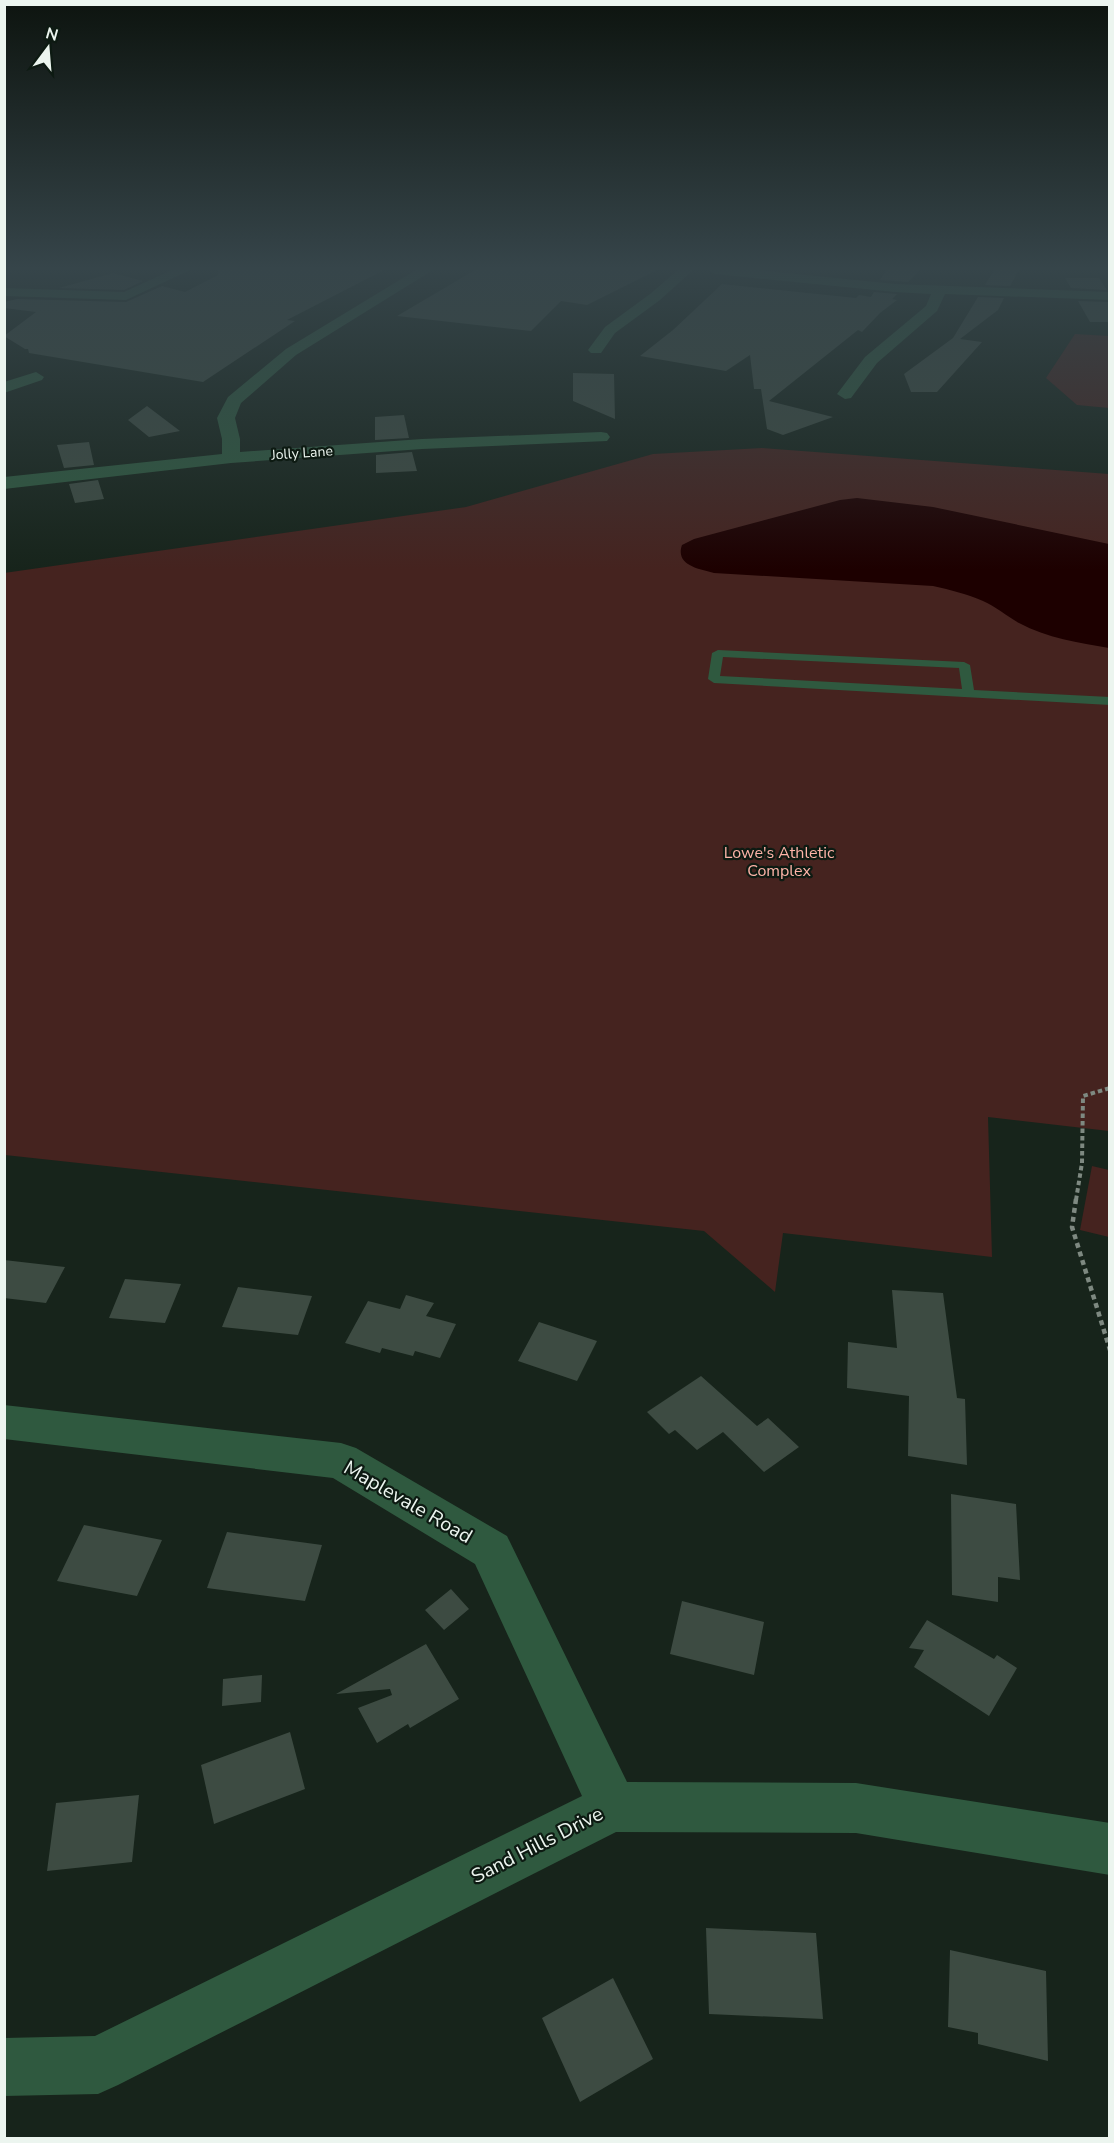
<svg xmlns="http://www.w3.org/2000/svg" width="1114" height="2143" viewBox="0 0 1114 2143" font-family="'Nunito Sans',sans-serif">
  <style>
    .green { fill: #45231f }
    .water { fill: #1d0000 }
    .building { fill: #3d4b42 }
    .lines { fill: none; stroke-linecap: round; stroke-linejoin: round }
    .path-far1 { stroke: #7e8981; stroke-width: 4; stroke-dasharray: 4.5 3; stroke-linecap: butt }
    .path { stroke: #7e8981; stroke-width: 4.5; stroke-dasharray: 5 4; stroke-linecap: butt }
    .lane { fill: #2f593f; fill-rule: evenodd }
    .street { fill: #2f593f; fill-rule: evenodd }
    .labels { text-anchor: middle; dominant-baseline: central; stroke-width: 4.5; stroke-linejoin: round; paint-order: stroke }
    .far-street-label { font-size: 14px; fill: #ecf5ef; stroke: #0d1a12 }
    .park-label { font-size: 16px; fill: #feb4a8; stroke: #0d1a12 }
    .near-street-label { font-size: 20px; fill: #ecf5ef; stroke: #0d1a12 }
  </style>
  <rect width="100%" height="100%" fill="#17241b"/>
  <path class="green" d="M1075,334L1109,336V408L1077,405L1046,378Z
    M762,448L1109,474V1131L988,1117L992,1257L783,1233L775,1292L704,1231L5,1155L4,573L466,507L653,454Z
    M1092,1166L1109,1170V1237L1080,1230Z"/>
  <path class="water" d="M857,498L933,507L1109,544V648C1079,643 1047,638 1019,623C1007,616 996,607 983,601C967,594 951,590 933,586L714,573C698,569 675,565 682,545L694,539L840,500Z"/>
  <path class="building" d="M218,270H384L287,320L295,321L203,382L29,353L28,349H25L4,336L36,312L4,308V302L17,299L126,302L162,286L185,292L218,275Z
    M475,270H657L587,305L561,301L531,331L397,316Z
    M886,270H920L908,282L880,280Z
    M994,270H1019L1010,286L985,285Z
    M113,273L143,281L124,290L59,288Z
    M1065,278H1099L1107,290L1071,288Z
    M722,284L856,298L859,295L871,297L874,292L897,294L892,299L897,300L880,313L862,332L858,330L769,401L833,417L783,435L767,429L761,389H754L750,355L726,371L640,356L673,330Z
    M978,297L1004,298L998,310L960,339L982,342L937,392H911L904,374L953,338Z
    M1078,301L1110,302V322H1090Z
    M573,373L614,374L615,419L573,401Z
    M147,406L180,431L149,437L128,420Z
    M404,415L409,438L375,440V417Z
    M89,442L94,465L64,468L57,445Z
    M412,452L417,471L376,473V455Z
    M98,480L104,499L75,503L69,484Z
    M4,1260L65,1267L46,1303L4,1298Z
    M125,1279L181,1284L165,1323L109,1318Z
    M238,1287L312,1296L298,1335L222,1327Z
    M892,1290L943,1293L957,1398L965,1399L967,1465L908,1456L909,1396L847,1388L848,1342L897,1348Z
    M406,1295L434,1303L426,1316L456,1324L440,1358L415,1351L413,1356L382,1348L380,1353L345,1343L368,1301L400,1309Z
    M539,1322L597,1341L577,1381L518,1361Z
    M701,1376L757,1426L768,1418L799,1447L764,1472L723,1432L697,1450L675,1430L669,1434L647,1412Z
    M951,1494L1016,1504L1020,1580L998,1577V1602L952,1595Z
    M84,1525L162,1540L137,1596L57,1581Z
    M227,1532L322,1545L305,1601L207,1588Z
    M451,1589L469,1609L444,1630L425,1610Z
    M682,1601L764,1622L754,1675L670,1654Z
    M927,1620L994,1659L997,1655L1017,1668L989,1716L914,1667L924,1650L909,1648Z
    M426,1644L459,1699L410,1728L408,1724L377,1743L358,1708L392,1695L390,1689L336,1694Z
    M262,1675L261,1702L222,1706L223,1679Z
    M290,1732L305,1789L214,1824L201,1765Z
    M139,1795L132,1862L47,1871L56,1803Z
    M706,1928L816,1933L823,2019L709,2014Z
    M950,1950L1046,1971L1048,2061L978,2044V2033L948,2027Z
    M613,1978L653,2059L580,2102L542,2018Z"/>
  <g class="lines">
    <path class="path-far1" d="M1076,1200L1082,1163L1083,1096L1110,1088"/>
    <path class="path" d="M1076,1199L1072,1227L1110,1350"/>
    <path class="lane" d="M718,650L964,662L970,665L974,690L1110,697V705L714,683L708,679L712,653ZM723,657L959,668L962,689L720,676Z"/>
    <path class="street" d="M172,270H190L126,300L4,296V288L124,292Z
      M416,270H433L296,355L241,403L235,418L240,439V452L422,439L601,432L607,433L610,437L607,441L422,449L231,463L4,489V477L222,454V439L217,418L228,397L286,349Z
      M678,270H693L660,300L615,333L601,353H591L588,350L605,327L650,294Z
      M708,270H756L895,284L1110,292V300L945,294L937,311L877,363L851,398L845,399L837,394L865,357L926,306L931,294L895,292L715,274Z
      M36,372L44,377L42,380L4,393V382Z
      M4,1405L341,1443L356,1448L507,1536L627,1782L856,1783L1110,1823V1875L856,1833L616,1832L118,2085L98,2094L4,2096V2038L95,2036L582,1796L475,1564L333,1478L4,1439Z"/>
  </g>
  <linearGradient id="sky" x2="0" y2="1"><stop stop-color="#0d140f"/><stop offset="0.47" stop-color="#36454a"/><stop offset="1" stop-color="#36454a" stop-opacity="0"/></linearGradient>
  <rect width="1114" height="570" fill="url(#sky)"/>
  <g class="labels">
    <g class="far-street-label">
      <text transform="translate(302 453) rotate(-4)">Jolly Lane</text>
    </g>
    <g class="park-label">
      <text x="779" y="853">Lowe's Athletic<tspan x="779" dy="18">Complex</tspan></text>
    </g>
    <g class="near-street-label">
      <text transform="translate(408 1502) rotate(30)">Maplevale Road</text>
      <text transform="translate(537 1845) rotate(-27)">Sand Hills Drive</text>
    </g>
  </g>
  <rect width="1114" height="2143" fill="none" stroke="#ecf5ef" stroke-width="12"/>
  <g transform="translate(48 48) rotate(16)" stroke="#0d1a12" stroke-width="4.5" paint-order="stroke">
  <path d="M0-4.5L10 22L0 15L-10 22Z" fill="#ecf5ef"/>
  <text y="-9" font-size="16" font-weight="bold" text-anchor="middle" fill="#ecf5ef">N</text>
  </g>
</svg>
